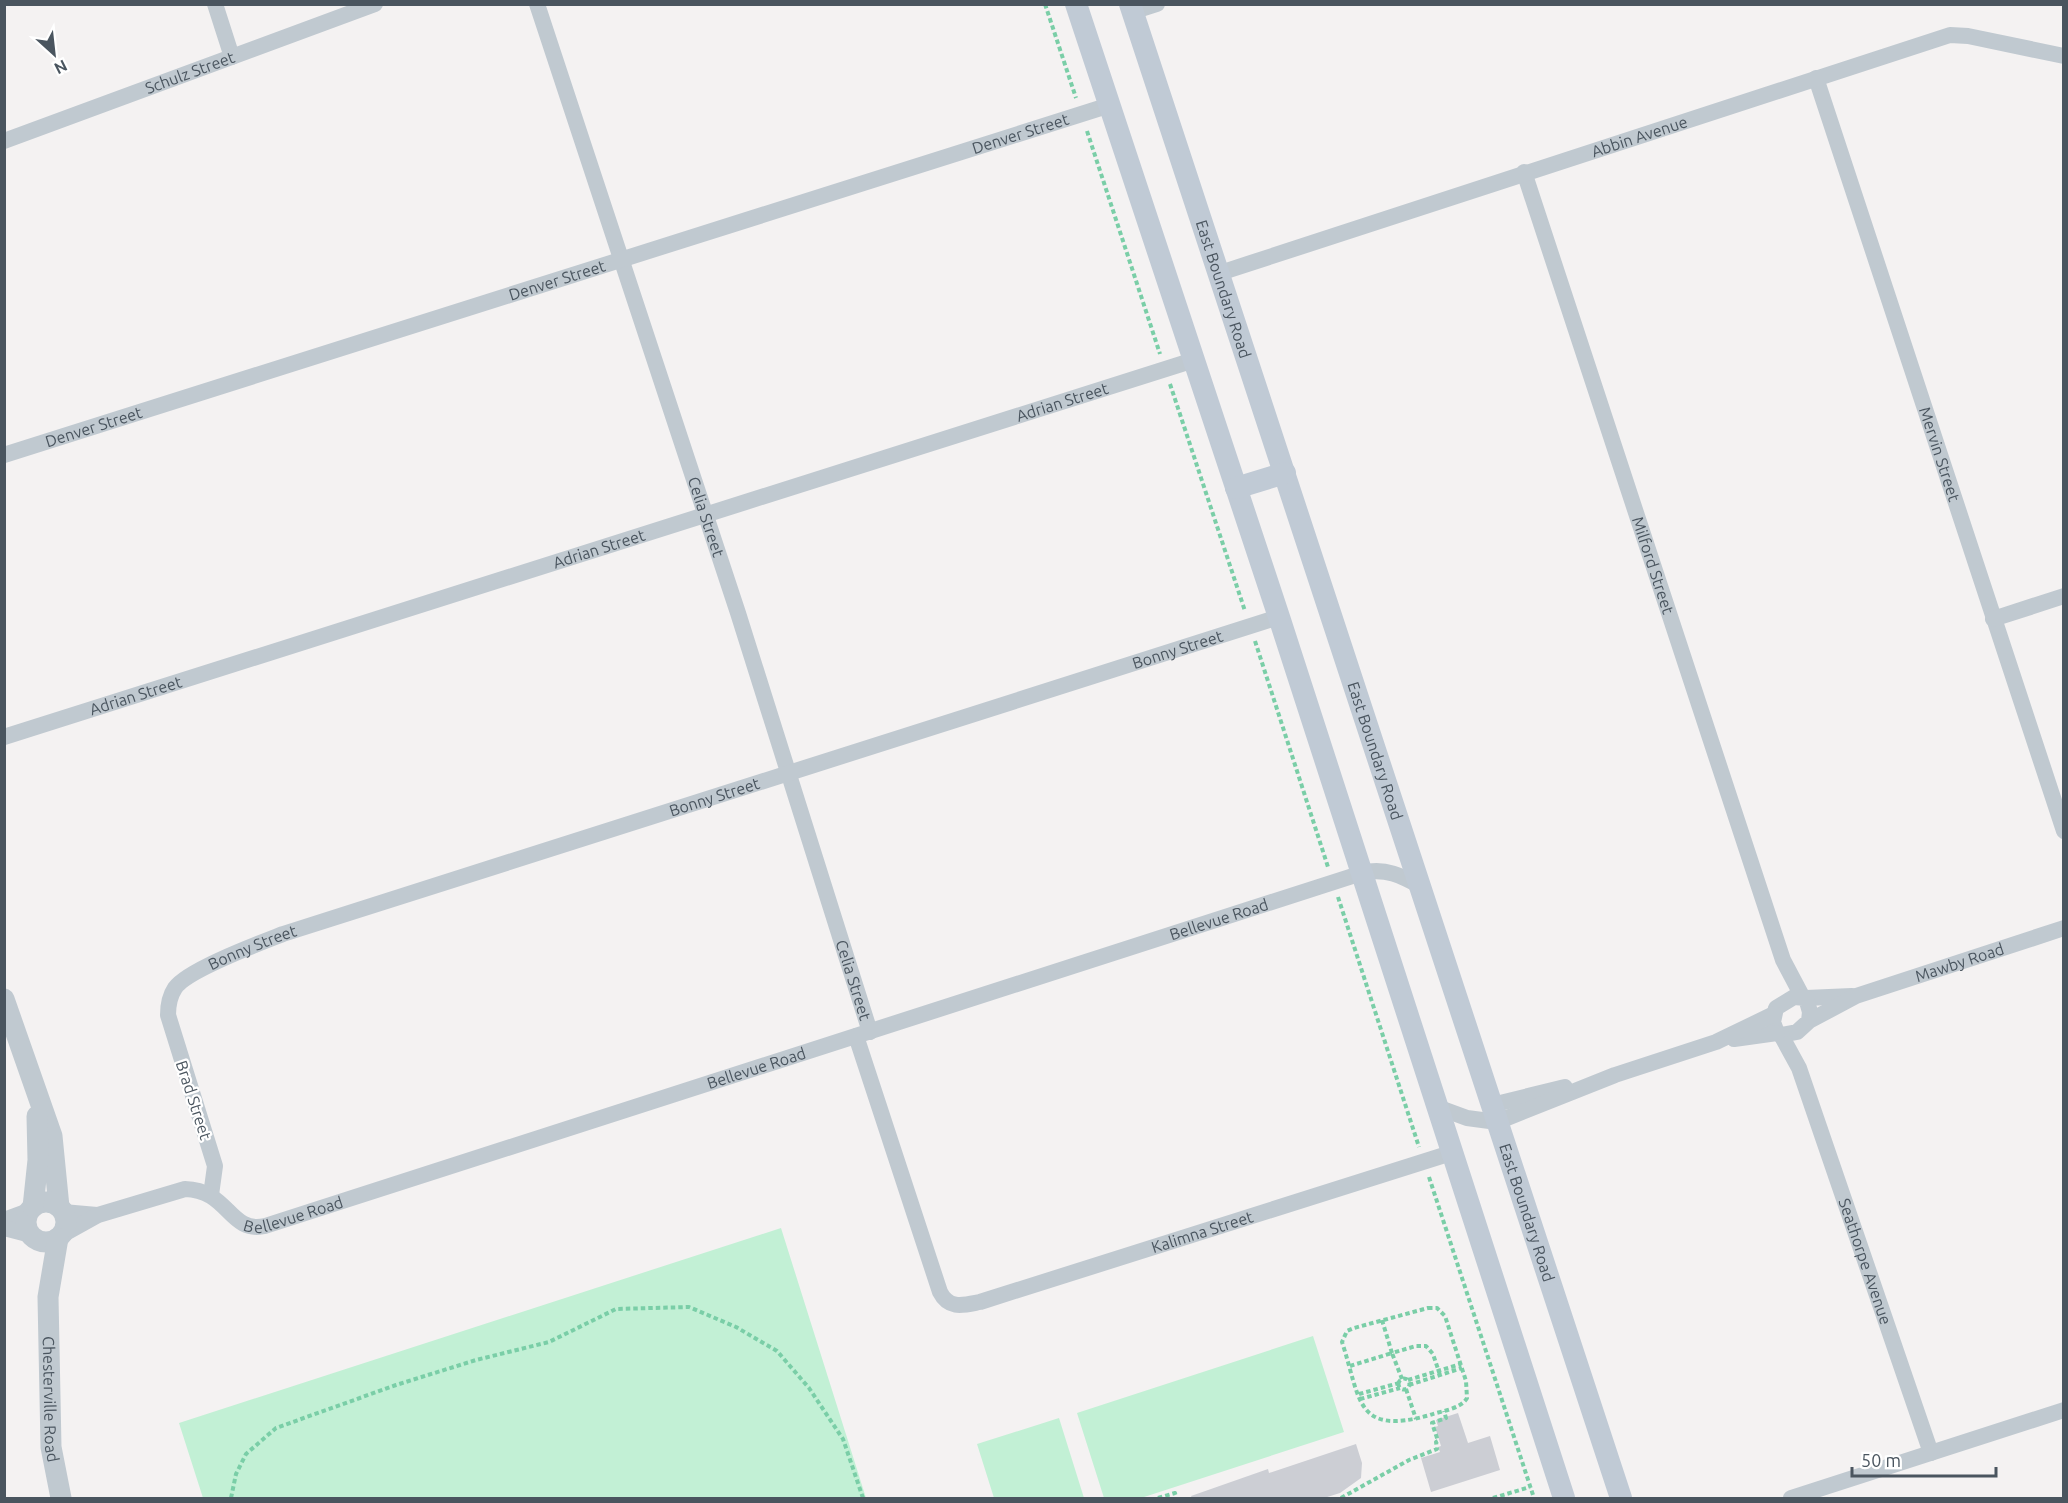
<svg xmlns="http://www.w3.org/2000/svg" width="2068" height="1503" viewBox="0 0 2068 1503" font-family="Ubuntu,sans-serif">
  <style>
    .green { fill: #c2f0d5 }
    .building { fill: #ccced4 }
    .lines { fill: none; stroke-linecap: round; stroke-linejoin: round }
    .path { stroke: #7acea7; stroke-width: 4; stroke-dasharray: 4.5 3; stroke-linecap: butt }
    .minor { stroke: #c0c9d0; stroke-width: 16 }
    .tertiary { stroke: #c0c9d0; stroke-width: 21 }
    .secondary { stroke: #c0cad5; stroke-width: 22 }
    .labels { text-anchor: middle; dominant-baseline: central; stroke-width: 4.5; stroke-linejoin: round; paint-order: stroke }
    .street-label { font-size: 16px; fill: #4a555f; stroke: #fff }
  </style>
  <rect width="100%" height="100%" fill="#f4f2f2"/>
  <path class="green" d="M781,1228L866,1498H203L179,1423Z
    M1313,1336L1344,1432L1141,1498H1104L1077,1413Z
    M1059,1418L1084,1498H994L977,1444Z"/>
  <path class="building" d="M1458,1413L1468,1443L1490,1436L1500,1470L1431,1492L1421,1458L1440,1452L1438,1447L1441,1446L1435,1427L1438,1426L1436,1420Z
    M1356,1444L1362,1463L1361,1478L1340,1493L1324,1498H1192L1191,1496L1268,1469L1269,1473Z"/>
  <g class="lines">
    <path class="path" d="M1045,4L1076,98
      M1087,131L1160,354
      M1170,384L1245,611
      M1255,641L1328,867
      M1338,897L1419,1147
      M1429,1177L1534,1498
      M1428,1308H1437L1445,1316L1466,1381L1467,1398C1461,1409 1441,1411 1430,1415C1355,1436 1361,1400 1342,1342L1347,1331L1354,1328Z
      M1382,1320L1392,1353L1416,1346H1426L1433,1354L1440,1375
      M1350,1366L1392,1353L1402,1379
      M1398.5 1384a5.5 5.5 0 1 1 11 0a5.5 5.5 0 1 1-11 0Z
      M1408,1380L1461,1364
      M1409,1385L1462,1368
      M1406,1389L1416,1419
      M1359,1394L1399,1383
      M1360,1399L1400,1388
      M231,1498L236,1474L246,1454L276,1428L396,1385L476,1360L549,1342L616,1309L689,1307L736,1327L777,1351L809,1388L843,1439L863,1498
      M1158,1498L1175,1493L1176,1498
      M1341,1498L1409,1460L1437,1449L1436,1442L1438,1441L1432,1423L1446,1418L1444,1411
      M1493,1498L1530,1487"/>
    <g class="minor">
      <path d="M215,4L232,57"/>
      <path id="s1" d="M537,4L738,613L870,1032"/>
      <path d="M1132,12L1157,4"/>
      <path id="s2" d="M1816,78L2064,831"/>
      <path id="s3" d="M4,141L375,4"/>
      <path id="s4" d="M1524,172L1783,960L1802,996"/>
      <path id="s5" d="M1220,273L1950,35L1968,36L2064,56"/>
      <path id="s6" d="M4,455L1110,105"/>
      <path d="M1993,619L2064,596"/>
      <path id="s7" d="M4,737L1194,360"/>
      <path d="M1806,998L1852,996"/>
      <path id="s8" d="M1809,1021L1810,1012L1806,998L1794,997L1776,1008L1773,1022L1777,1033L1781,1035L1797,1032L1809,1021L1856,996L2064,928"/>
      <path id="s9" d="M1781,1035L1799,1068L1931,1453"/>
      <path id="s10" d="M856,1036L940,1292C949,1310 964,1305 980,1302L1451,1153"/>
      <path d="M1734,1039L1777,1033"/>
      <path d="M1492,1105L1565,1087"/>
      <path d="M1437,1107L1467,1118L1497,1122L1615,1075L1716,1042L1774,1014"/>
      <path id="s11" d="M211,1195L215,1166L168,1015C168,1005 169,997 175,988C187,970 260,943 283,934L1279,617"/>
      <path d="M63,1212L97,1215"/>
      <path d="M4,1220L31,1210"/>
      <path d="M4,1228L31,1235"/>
      <path id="s12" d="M62,1235L98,1215L185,1189C229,1190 229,1234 265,1226L1362,873C1385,867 1402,876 1422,887"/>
      <path d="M1791,1498L2064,1410"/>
    </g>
    <g class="tertiary">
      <path d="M4,999L52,1136L59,1207"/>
      <circle cx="46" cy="1222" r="20"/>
      <path d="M33,1207L38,1160L37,1116"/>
      <path id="s13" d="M58,1238L48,1297L51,1447L61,1498"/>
    </g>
    <g class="secondary">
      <path d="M1076,4L1279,617L1564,1498"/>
      <path id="s14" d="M1130,4L1621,1498"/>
      <path d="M1236,488L1285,473"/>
    </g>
  </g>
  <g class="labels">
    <g class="street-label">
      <text stroke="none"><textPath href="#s3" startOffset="198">Schulz Street</textPath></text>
      <text stroke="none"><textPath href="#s6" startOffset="1066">Denver Street</textPath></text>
      <text stroke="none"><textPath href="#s5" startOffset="441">Abbin Avenue</textPath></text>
      <text stroke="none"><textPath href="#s6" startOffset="580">Denver Street</textPath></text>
      <text stroke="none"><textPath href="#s14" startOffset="300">East Boundary Road</textPath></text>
      <text stroke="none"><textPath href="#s7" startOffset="1110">Adrian Street</textPath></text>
      <text stroke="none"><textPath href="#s6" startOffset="94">Denver Street</textPath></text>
      <text stroke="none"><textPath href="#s2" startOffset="396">Mervin Street</textPath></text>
      <text stroke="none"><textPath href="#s1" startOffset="540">Celia Street</textPath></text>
      <text stroke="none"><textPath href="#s7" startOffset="624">Adrian Street</textPath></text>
      <text stroke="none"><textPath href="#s4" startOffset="414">Milford Street</textPath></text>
      <text stroke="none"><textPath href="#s11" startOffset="1276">Bonny Street</textPath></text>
      <text stroke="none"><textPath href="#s7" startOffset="138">Adrian Street</textPath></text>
      <text stroke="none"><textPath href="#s14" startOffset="786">East Boundary Road</textPath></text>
      <text stroke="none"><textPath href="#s11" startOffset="790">Bonny Street</textPath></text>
      <text stroke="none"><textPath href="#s12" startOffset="1226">Bellevue Road</textPath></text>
      <text stroke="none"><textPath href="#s11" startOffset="304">Bonny Street</textPath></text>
      <text stroke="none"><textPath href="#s8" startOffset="282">Mawby Road</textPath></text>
      <text stroke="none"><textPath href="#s1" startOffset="1026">Celia Street</textPath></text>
      <text stroke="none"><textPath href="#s12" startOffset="740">Bellevue Road</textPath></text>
      <text transform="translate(194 1100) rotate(72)">Brad Street</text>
      <text stroke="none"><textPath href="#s12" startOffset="254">Bellevue Road</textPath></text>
      <text stroke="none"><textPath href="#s14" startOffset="1272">East Boundary Road</textPath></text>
      <text stroke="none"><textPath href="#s10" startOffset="548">Kalimna Street</textPath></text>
      <text stroke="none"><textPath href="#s9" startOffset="242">Seathorpe Avenue</textPath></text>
      <text stroke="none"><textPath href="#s13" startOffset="162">Chesterville Road</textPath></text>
    </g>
  </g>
  <rect width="2068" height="1503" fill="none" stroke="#4a555f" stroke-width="12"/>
  <g transform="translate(54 54) rotate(153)" stroke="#ffffff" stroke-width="4.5" paint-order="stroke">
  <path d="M0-4.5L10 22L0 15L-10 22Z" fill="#4a555f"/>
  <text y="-9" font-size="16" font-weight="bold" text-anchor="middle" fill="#4a555f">N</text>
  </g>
  <path d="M1852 1467v9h144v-9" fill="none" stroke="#4a555f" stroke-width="3"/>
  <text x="1861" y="1467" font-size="18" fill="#4a555f" stroke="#ffffff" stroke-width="4.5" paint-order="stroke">50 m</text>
</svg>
